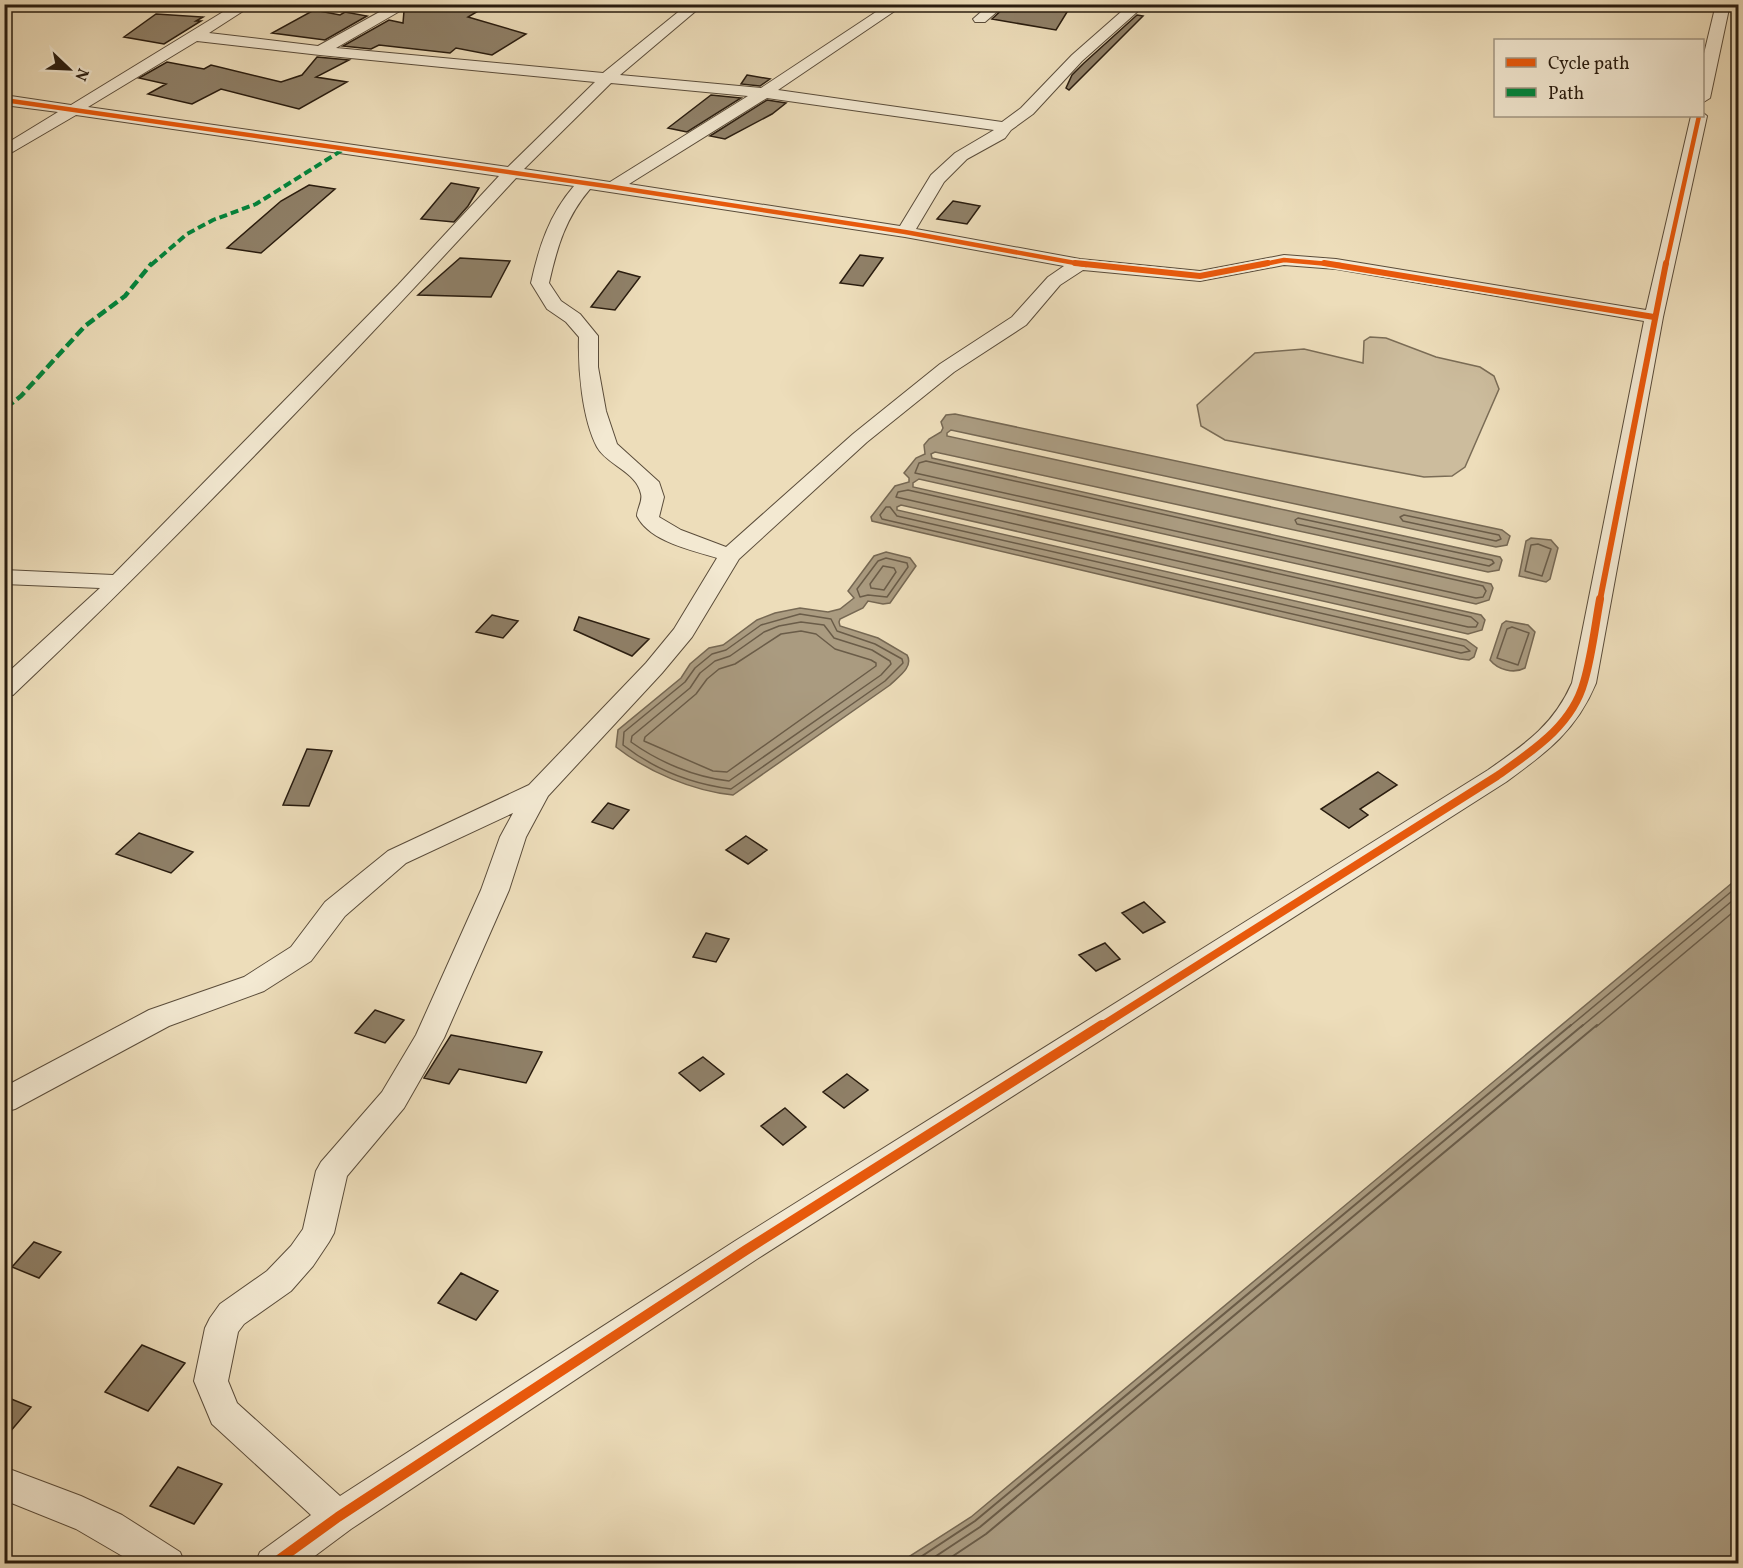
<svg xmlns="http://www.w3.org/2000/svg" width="1743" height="1568" viewBox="0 0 1743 1568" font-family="Vollkorn,serif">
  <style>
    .green { fill: #ccbc9d; stroke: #7a6c56; stroke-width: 1.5 }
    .water { fill: #aa9b80; stroke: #766853; stroke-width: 1.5 }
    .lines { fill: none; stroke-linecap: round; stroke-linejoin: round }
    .shore-far1 { stroke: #6a5c48; stroke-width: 1.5 }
    .shore { stroke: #6a5c48; stroke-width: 2 }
    .building { fill: #8f8068; stroke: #291c0f; stroke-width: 1.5 }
    .minor-casing { stroke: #5a4c3a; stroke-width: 2 }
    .minor { fill: #f3e9d2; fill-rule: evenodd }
    .quiet-far1 { stroke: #00873e; stroke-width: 4; stroke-dasharray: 8 4; stroke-linecap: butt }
    .quiet { stroke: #00873e; stroke-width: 4.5; stroke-dasharray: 10 4.5; stroke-linecap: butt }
    .cycleway-far3-casing { stroke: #f3e9d2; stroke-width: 7 }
    .cycleway-far2-casing { stroke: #f3e9d2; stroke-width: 9 }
    .cycleway-far1-casing { stroke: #f3e9d2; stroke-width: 11 }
    .cycleway-casing { stroke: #f3e9d2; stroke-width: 14 }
    .cycleway-far3 { stroke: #e8590c; stroke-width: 4.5 }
    .cycleway-far2 { stroke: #e8590c; stroke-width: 6 }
    .cycleway-far1 { stroke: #e8590c; stroke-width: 8 }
    .cycleway { stroke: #e8590c; stroke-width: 10 }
  </style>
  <rect width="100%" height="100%" fill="#edddba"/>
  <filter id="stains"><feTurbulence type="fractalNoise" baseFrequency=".00333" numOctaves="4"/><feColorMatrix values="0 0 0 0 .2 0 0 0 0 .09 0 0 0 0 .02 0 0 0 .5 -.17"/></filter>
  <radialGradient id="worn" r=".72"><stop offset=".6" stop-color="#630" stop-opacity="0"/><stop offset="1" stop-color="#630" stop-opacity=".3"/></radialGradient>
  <path class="green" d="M1370,337L1386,338L1436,357L1480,367L1494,376L1499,389L1465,467L1452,476L1424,477L1225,440L1201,426L1197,405L1255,353L1304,349L1363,363L1364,341Z"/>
  <path class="water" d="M955,414L1502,530L1510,536L1507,545L1496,547L951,430L947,433V436L1500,557L1502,560L1499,570L1488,572L935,452L931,454L932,458L1491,584L1493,588L1489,600L1476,604L919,479L913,483V487L1481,615L1485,620L1482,630L1468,634L901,505L897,507V510L1466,640L1477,648L1474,657L1469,660L1460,659L872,521L871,517L895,486L909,482V478L904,473L916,458L925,454L924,445L929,439L941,432L943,428L941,422L946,415Z
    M1531,538L1551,540L1558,548L1550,579L1546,582L1519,576L1526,541Z
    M886,552L910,558L916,566L890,603L883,604L868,601L863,608L840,619L839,622L840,626L878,638L907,655C914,667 898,677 890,685L733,795C693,791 648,772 616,747L618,730L681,678L690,664L709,648L723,645L757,620L775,613L800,608L828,612L840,609L854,598L848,591L874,556Z
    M1506,621L1528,625L1535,632L1525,668C1514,674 1498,670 1490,660L1502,624Z
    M1738,878V1563H899L971,1517Z"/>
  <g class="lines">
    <path class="shore-far1" d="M926,461L1483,586L1486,591L1483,597L1476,598L915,473L919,463Z
      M908,490L1471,617L1478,623L1476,627H1468L896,497L898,492Z
      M886,507H890L897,516L1464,646L1470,651L1461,653L882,519L880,515Z
      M1404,515L1499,535L1501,539L1496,541L1403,521L1400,517Z
      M1298,518L1492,560L1494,563L1489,566L1297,524L1295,520Z
      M1538,544L1551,549L1542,576L1525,571L1531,545Z
      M886,558L907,563L908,567L887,597L868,595L860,597L857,589L878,561Z
      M883,566L894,568L896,572L884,590L871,588L870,584Z
      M800,614L831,619L837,631L875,644L902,659L903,663L885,681L731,789C692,784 654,769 623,745L624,732L685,682L695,668L712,654L726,650L761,625Z
      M801,622L824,625L834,638L872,650L890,661L891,664L881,675L729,781C694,777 659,762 631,742L632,736L690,688L700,673L715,661L730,656L764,632L779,626Z
      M1512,627L1529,633L1518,665L1497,658L1507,629Z
      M801,631L816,634L835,649L871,660L876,663V666L727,772L713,771L644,741L645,737L696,694L707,679L719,669L735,664L781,634Z
      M1569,1027L1738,886
      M1581,1027L1738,896
      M1596,1027L1738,908"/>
    <path class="shore" d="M910,1564L975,1521L1571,1025
      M924,1564L980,1527L1583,1025
      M941,1564L986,1534L1597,1025"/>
  </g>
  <path class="building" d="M414,4H490L468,17L526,34L492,55L456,48L450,53L379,45L371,49L343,46L389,20L403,23L404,11Z
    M1008,4H1072L1056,30L992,19Z
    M314,10L340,15L345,12L367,16L325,40L272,33Z
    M156,14L203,17L196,21H201L164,44L124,37Z
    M1137,15L1143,16L1069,90L1066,88L1072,75L1084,63Z
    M317,57L349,60L316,77L347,82L299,109L221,89L192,104L148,94L166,84L139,78L167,62L204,69L211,65L281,82L302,75Z
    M747,75L770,79L760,86L741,84Z
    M711,95L741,98L687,132L668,128Z
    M767,100L786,103L772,114L725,139L710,136Z
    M451,183L479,188L468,206L454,222L421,219Z
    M309,185L335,189L261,253L227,248L281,201Z
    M953,201L980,206L967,224L937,219Z
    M860,255L883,258L863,286L840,283Z
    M460,258L510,261L491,297L418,295Z
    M618,271L640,277L615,310L591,307Z
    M492,615L518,621L503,638L476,632Z
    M579,617L649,639L632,656L574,630Z
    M307,749L332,751L309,806L283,805Z
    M1378,772L1397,785L1360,809L1368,815L1349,828L1321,809Z
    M608,803L629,810L613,829L592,822Z
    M139,833L193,852L171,873L116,854Z
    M746,836L767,850L748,864L726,850Z
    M1144,902L1165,922L1143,933L1122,913Z
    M706,933L729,939L716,962L693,957Z
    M1105,943L1120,959L1096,971L1079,955Z
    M375,1010L404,1020L385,1043L355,1033Z
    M451,1035L542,1052L526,1083L459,1069L449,1084L424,1078Z
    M703,1057L724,1074L700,1091L679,1073Z
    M847,1074L868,1090L844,1108L823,1092Z
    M785,1108L806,1127L783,1145L761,1126Z
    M34,1242L61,1252L39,1278L12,1267Z
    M461,1273L498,1291L476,1320L438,1303Z
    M142,1345L185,1363L148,1411L105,1392Z
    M4,1396L31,1407L4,1439Z
    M178,1467L222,1484L194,1524L150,1506Z"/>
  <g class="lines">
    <g class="minor-casing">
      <path id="minor" d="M236,4H254L209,33L318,46L394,4H412L336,48L603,73L688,4H704L620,75L761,88L888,4H905L778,90L1002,122L1021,108L1072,55L1130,4H1146L1082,61L1033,114L1011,130L1005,138L967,159L944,182L916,229L1080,259L1200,271L1284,255L1336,259L1646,310L1691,116H1702V112L1707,116L1663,317L1596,683C1576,731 1547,752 1506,782L757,1259L351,1529L304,1564H255L260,1552L311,1515L212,1424L194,1381L205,1328L210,1318L220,1304L267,1271L291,1246L303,1229L316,1171L321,1162L382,1092L416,1035L481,890L500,837L513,813L406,863L345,916L311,961L264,991L169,1026L15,1109L4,1112V1087L149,1010L244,977L291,947L325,902L388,851L529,785L646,663L674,629L717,558C692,550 650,542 637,516C637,509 643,501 641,494C637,472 607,465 597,447C582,418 578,369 579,337L566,322L547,309L531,283C539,247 549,215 574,186L516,178C353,355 187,530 13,695L4,697V676L100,588L4,584V570L113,575L398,285L499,176L76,115L4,157V145L58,112L4,105V95L71,105ZM197,41L320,55L595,82L508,167L88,107ZM611,83L748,96L610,182L524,169ZM767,98L994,130L955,153L931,175L900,226L629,184ZM590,189L905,237L1064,266L1048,277L1012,317L940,364L853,434L726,547L681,530L659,517L664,497L659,482L617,444L606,411L598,367V336L580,314L561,301L549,283C557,247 566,217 590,189ZM1284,265L1336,269L1644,321L1572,683C1553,726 1525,744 1488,770L735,1241L340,1496L237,1403L228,1381L238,1332L244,1324L291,1291L313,1266L329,1242L334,1233L347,1176L404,1108L444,1038L509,890L526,837L548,796L662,673L692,637L739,559L867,442L954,372L1026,325L1060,285L1083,270L1200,281Z
        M990,4H1006L985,22H975L973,19Z
        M1716,4H1730L1710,98L1702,103V62Z
        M4,1467L81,1496L122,1515L180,1552L185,1564H136L76,1529L4,1500Z"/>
    </g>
    <use href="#minor" class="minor"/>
    <path class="quiet-far1" d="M151,265L187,234L213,220L256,204L344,149"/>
    <path class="quiet" d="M4,405L12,403L21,396L85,326L125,296L152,263"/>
    <g class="cycleway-far3-casing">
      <path id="cycleway-far3" d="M4,100L613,187L905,232L1086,265
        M1260,265L1284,260L1340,265
        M1666,265L1699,116"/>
    </g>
    <g class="cycleway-far2-casing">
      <path id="cycleway-far2" d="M1075,263L1200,276L1268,263
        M1324,263L1654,317
        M1600,600L1666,263"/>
    </g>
    <g class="cycleway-far1-casing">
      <path id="cycleway-far1" d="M1100,1027L1497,776C1532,751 1572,726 1584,682C1592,655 1595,626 1600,599"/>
    </g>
    <g class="cycleway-casing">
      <path id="cycleway" d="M273,1564L338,1517L746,1250L1102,1025"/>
    </g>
    <use href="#cycleway-far3" class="cycleway-far3"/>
    <use href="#cycleway-far2" class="cycleway-far2"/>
    <use href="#cycleway-far1" class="cycleway-far1"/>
    <use href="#cycleway" class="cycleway"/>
  </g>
  <rect width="1743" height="1568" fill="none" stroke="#edddba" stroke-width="24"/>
  <rect x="6" y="6" width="1731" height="1556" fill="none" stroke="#291c0f" stroke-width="3"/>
  <rect x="12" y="12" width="1719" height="1544" fill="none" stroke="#291c0f" stroke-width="1.5"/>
  <rect x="1494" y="39" width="210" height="78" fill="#f3e9d2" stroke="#a29784" stroke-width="1.5"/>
  <rect x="1506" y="58" width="30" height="9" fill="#e8590c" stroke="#a29784" stroke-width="1.5"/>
  <text x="1548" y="69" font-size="18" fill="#291c0f">Cycle path</text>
  <rect x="1506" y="88" width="30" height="9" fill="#00873e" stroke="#a29784" stroke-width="1.5"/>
  <text x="1548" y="99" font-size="18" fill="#291c0f">Path</text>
  <g transform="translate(69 69) rotate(113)" stroke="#f3e9d2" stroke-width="4.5" paint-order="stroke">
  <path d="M0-4.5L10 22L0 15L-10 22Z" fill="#291c0f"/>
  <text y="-9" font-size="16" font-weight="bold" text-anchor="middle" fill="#291c0f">N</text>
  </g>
  <rect width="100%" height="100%" filter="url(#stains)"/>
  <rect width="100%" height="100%" fill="url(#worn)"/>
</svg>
